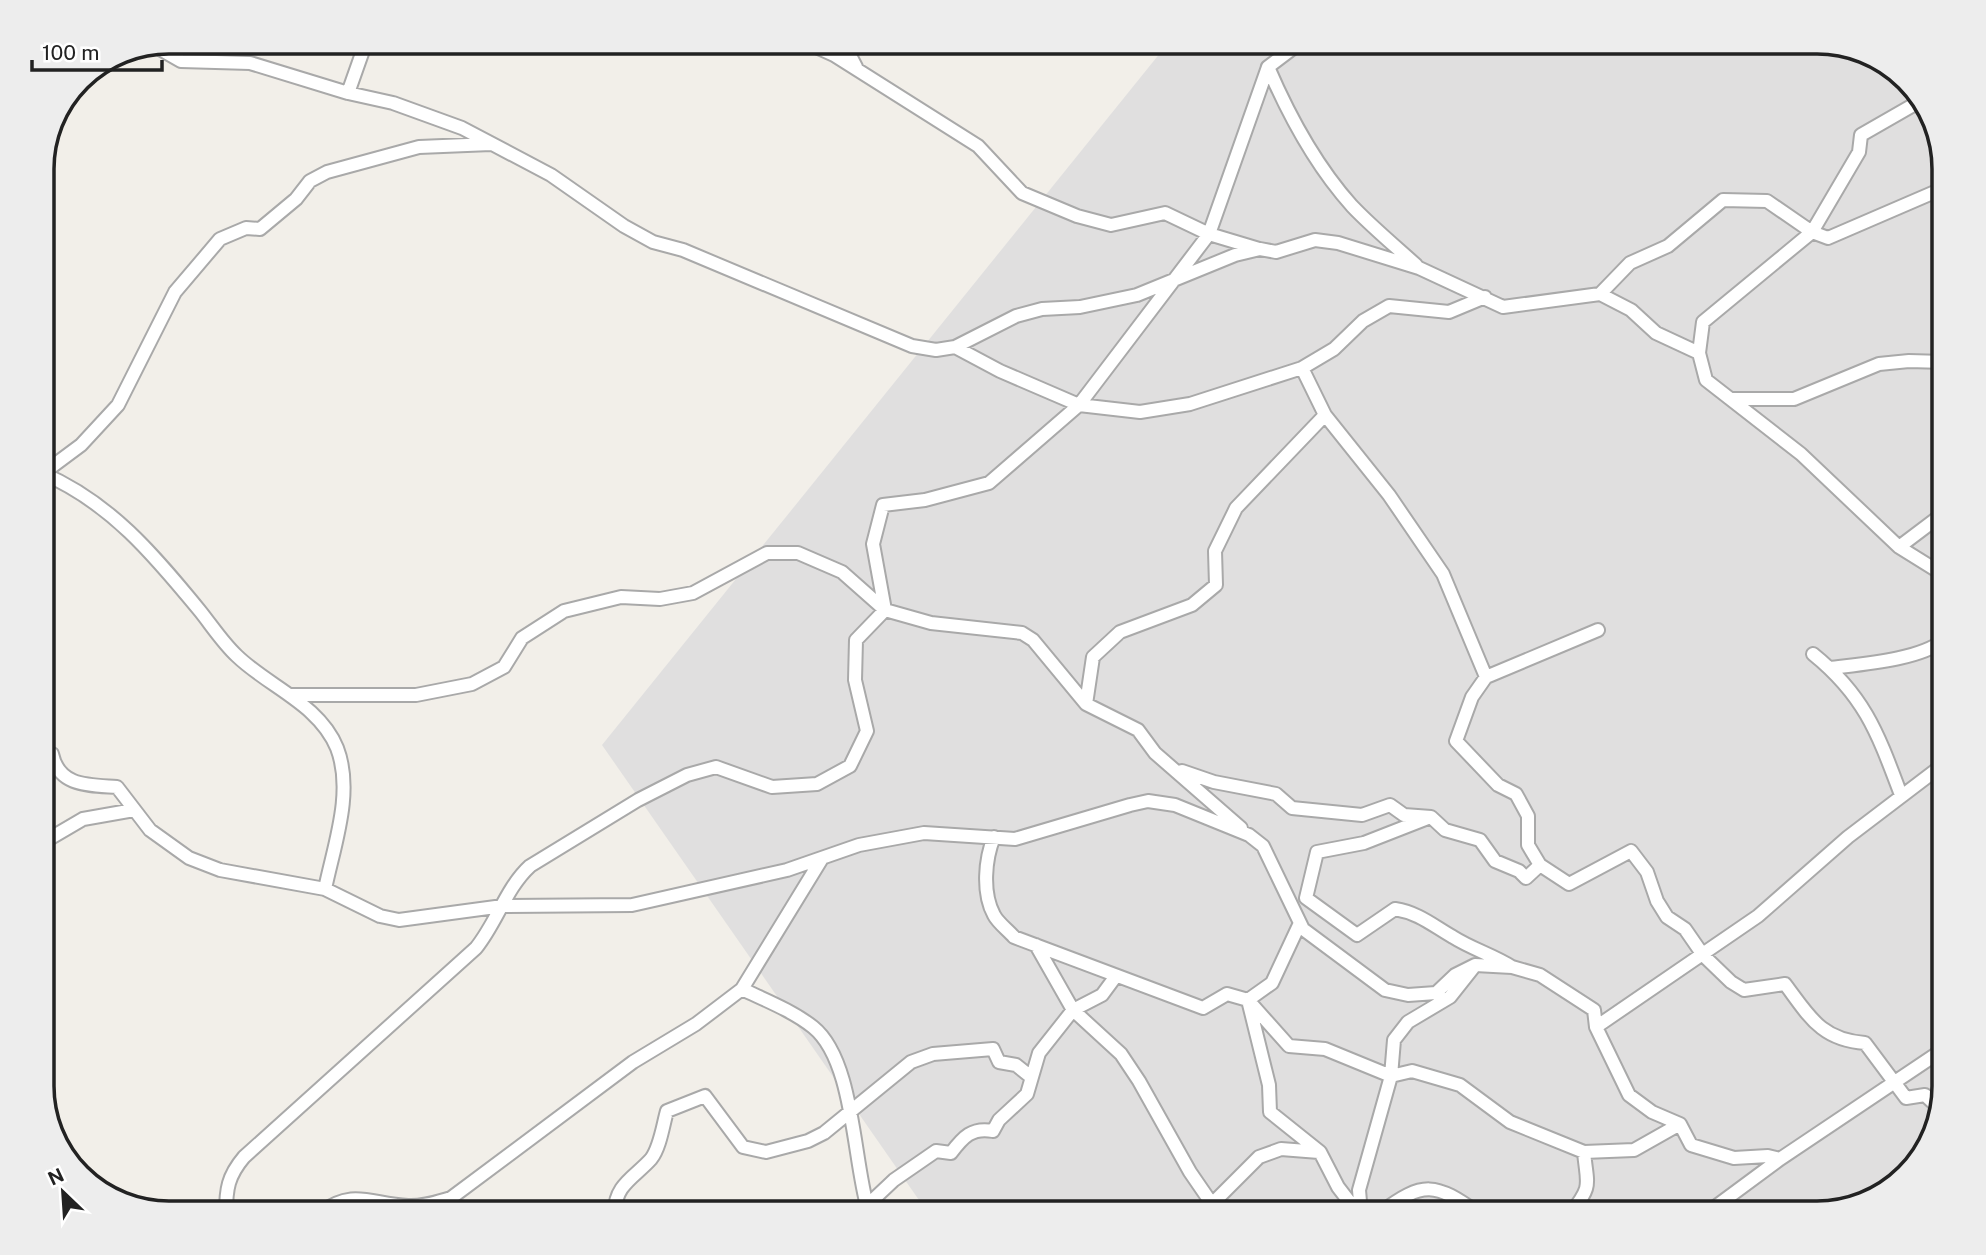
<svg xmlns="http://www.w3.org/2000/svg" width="1986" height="1255" viewBox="0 0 1986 1255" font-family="'Public Sans',sans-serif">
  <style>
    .residential { fill: #e0dfdf }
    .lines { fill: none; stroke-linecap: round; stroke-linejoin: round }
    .minor-casing { stroke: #a9a9a9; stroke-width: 16 }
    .minor { stroke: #fff; stroke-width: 12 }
    .rim { fill: none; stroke: #222; stroke-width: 3.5 }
  </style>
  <rect width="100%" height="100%" fill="#f2efe9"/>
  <path class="residential" d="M1169,42H1817L1887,63L1927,106L1944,169V1086L1923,1156L1880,1196L1817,1213H928L602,745Z"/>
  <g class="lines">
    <g class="minor-casing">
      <path id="minor" d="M805,42L834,55L978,146L1022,193L1077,216L1111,225L1165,213L1209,234L1259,249
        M843,42L856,67
        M1301,42L1268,67C1289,116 1316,166 1352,206C1372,227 1395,246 1416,265
        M153,45L181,61L250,63L348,93L393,103L462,128L551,175L624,226L653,242L683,250L912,346L936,350L955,347L1016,316L1042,309L1080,307L1137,295L1235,255L1260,249L1276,252L1315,240L1338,243L1419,268L1503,307L1600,294L1631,310L1656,333L1699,353
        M348,93L366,42
        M1922,100L1861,135L1859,152L1812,232L1703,322L1699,353L1706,380L1801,454L1899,547L1944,575
        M1600,294L1630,263L1668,246L1723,200L1767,201L1812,232L1828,238L1944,188
        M955,347L1000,371L1079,405L1140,412L1190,404L1302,368L1334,349L1363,321L1389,306L1449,312L1485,297
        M1732,399H1794L1879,364L1909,361L1944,362
        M1325,415L1389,495L1443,574L1486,677
        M42,473C110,502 154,555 200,611C212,626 223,643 237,656C269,687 319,704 337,748C354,792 334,845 325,889
        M42,474L81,445L118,405L175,292L220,239L246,228L260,229L296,199L310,181L327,172L419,147L491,144
        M1899,547L1944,513
        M885,610L873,544L883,505L925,500L989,483L1079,405L1209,234L1268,67
        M1813,654C1865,696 1878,734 1901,795
        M1830,668C1862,664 1919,660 1944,640
        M290,695H416L472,684L504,667L522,638L564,611L621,597L660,599L693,593L767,553H798L842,572L885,610L931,623L1022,633L1033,640L1086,704L1138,730L1155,753L1241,828
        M1086,704L1093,657L1120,632L1192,605L1216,585L1215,551L1236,508L1325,415L1302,368
        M42,752L52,754C59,787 89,785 117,787L150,830L189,858L220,870L325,889L380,916L399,920L503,906L632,905L787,870L859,845L924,833L1015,839L1130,805L1148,801L1175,805L1249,835L1263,846L1303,929L1385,990L1408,995L1436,993L1455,975L1475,965L1512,967L1540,975L1594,1010L1596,1027L1629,1095L1652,1112L1680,1124L1691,1145L1734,1158L1768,1156L1780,1159
        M1182,771L1214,782L1276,794L1292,808L1362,815L1390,805L1404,815L1431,817L1445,830L1480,840L1495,861L1519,871L1526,878L1540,865L1569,884L1631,851L1647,872L1657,901L1667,917L1685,929L1703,955L1731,982L1744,990L1785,984C1809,1016 1821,1040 1865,1043L1906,1098L1925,1095L1938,1107
        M1428,818L1364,843L1317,852L1306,898L1357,935L1395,909C1419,913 1432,925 1453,937C1472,949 1493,955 1512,967
        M994,837C985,859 982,893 994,915C998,923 1008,930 1014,937L1203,1008L1227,994L1248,1000L1289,1046L1325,1049L1391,1076L1412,1071L1460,1085L1510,1122L1584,1152L1634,1150L1680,1124
        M42,843L83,819L134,810
        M1540,865L1528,845V816L1516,794L1498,785L1456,741L1472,697L1486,677L1598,630
        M1300,923L1272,983L1248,1000L1269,1085L1270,1112L1320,1152L1338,1187L1358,1213
        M1036,945L1073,1010L1121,1054L1139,1081L1190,1172L1212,1204
        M742,989C765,1000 793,1011 813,1027C854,1060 853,1159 868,1209
        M1596,1027L1758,916L1848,837L1944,764
        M226,1213C226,1189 228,1176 244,1157L476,948C497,922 506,888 530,866L638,800L687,775L716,767L772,787L817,784L850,766L867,731L855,680L856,640L885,610
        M320,1213C354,1188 370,1204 408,1206C423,1207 437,1202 451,1198L633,1062L696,1024L742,989L821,860
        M615,1213C614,1185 635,1177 651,1159C660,1148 663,1125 667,1111L705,1096L743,1147L766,1152L808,1141L824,1133L911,1062L933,1054L993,1049L999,1062L1016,1065L1031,1077
        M859,1213L894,1180L936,1151L951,1153C963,1137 972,1127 993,1131L999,1120L1027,1094L1039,1053L1073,1010L1102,995L1116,976
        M1207,1213L1212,1204L1259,1157L1281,1149L1319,1152
        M1361,1213L1359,1190L1391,1076L1394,1040L1408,1022L1450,997L1473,968
        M1380,1213C1424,1180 1435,1183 1478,1213
        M1571,1213C1593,1185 1587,1185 1584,1152
        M1707,1213L1780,1159L1944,1049"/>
    </g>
    <use href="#minor" class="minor"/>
  </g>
  <path d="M0 0H1986V1255H0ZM169 54H1817A115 115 0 0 1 1932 169V1086A115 115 0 0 1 1817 1201H169A115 115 0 0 1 54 1086V169A115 115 0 0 1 169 54Z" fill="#ededed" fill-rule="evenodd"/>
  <path class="rim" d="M169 54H1817A115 115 0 0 1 1932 169V1086A115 115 0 0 1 1817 1201H169A115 115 0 0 1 54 1086V169A115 115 0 0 1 169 54Z"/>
  <g transform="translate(63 1192) rotate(335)" stroke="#ffffff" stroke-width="5" paint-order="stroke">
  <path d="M0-5L12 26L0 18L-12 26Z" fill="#222222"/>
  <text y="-10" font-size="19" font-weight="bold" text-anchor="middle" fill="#222222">N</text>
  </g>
  <path d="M32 60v10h130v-10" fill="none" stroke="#222222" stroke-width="3.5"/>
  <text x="42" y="60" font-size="21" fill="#222222" stroke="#ffffff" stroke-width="5" paint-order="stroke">100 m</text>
</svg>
